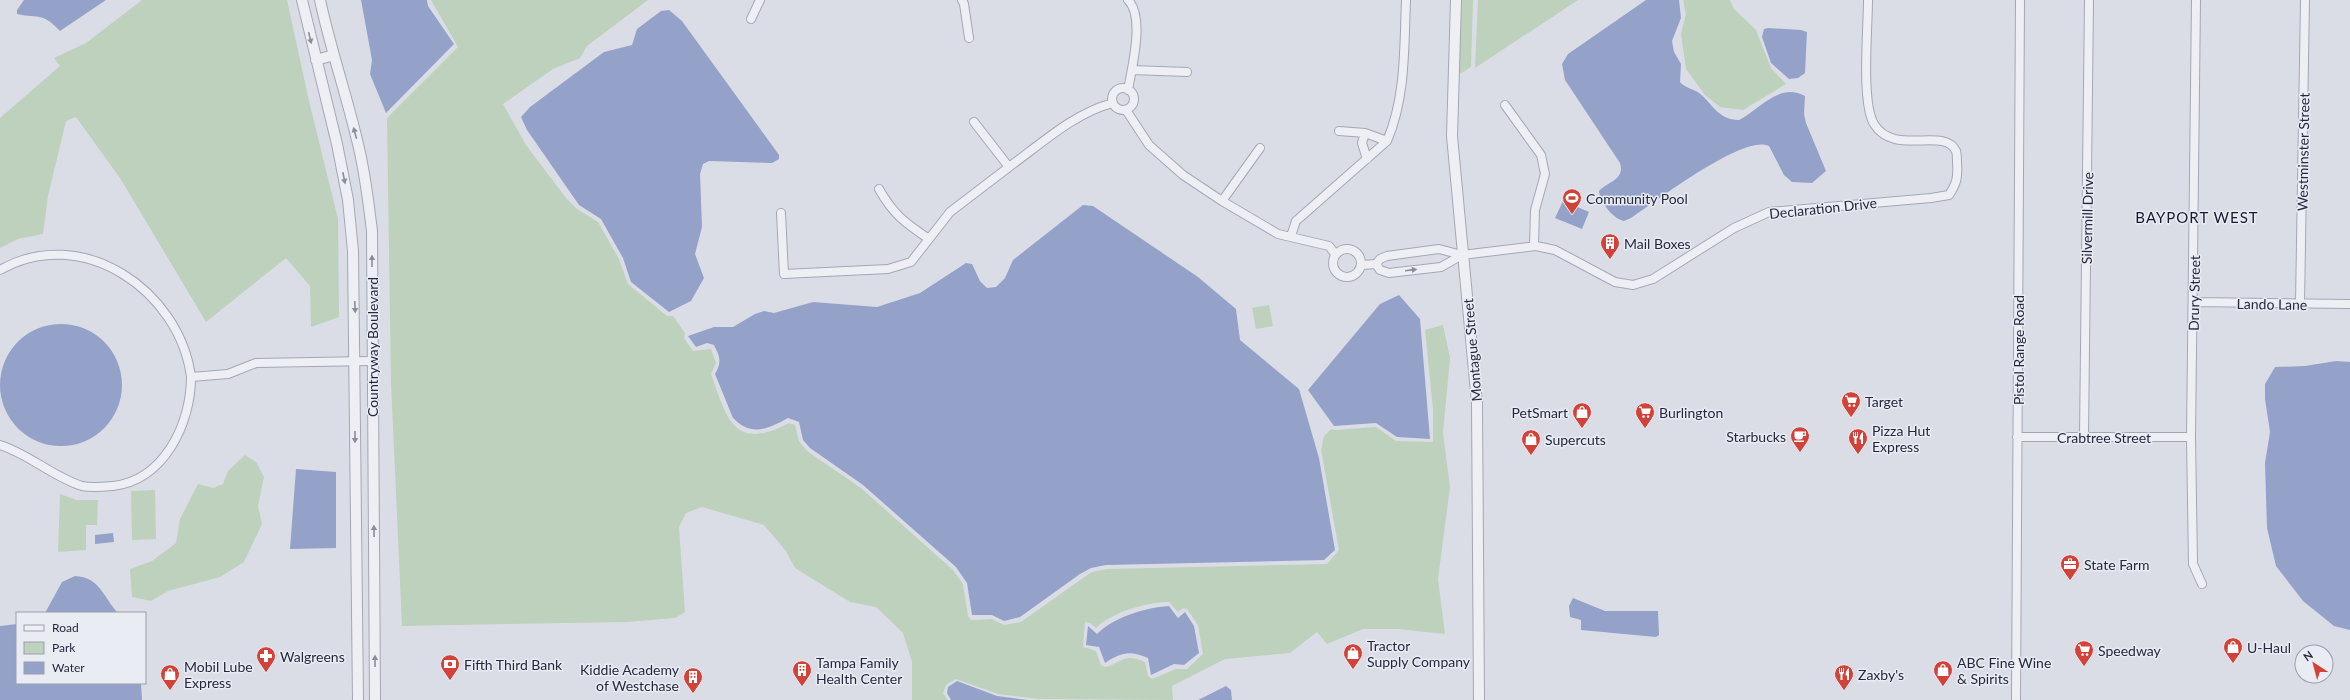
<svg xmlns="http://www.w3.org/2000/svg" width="2350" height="700" viewBox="0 0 2350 700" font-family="Lato,sans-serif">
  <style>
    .green { fill: #bdd1bc; fill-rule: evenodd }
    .water { fill: #94a2c9 }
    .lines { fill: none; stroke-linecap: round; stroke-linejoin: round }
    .minor-casing { stroke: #a4a7b3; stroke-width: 10 }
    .tertiary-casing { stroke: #a4a7b3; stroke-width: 12 }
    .minor { stroke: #eeeff5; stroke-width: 8 }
    .tertiary { stroke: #eeeff5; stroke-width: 10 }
    .oneway { fill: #8a8c99 }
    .labels { text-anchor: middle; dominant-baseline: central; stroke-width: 3; stroke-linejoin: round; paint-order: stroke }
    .street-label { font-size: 14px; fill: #25283d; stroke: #eaecf4 }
    .poi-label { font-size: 14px; fill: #25283d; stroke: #eaecf4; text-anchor: start }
    .neighbourhood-label { font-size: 15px; letter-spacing: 1px; fill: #171a2d; stroke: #eaecf4 }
  </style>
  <rect width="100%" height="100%" fill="#dbdde6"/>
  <path class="green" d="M142,0H287L309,101L338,219L339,317L311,327L310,286L286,258L206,322L120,178L76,117L66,121L48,196L43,234L18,239L0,248V118L60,66L54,58L86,43Z
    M431,0H648L587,46L580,58L553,69L503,104L526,145L566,198L577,209L598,222L619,259L628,284L667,316H673L685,333L684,338L693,351L711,349L716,363L711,374C727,419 734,452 789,423L795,425L799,441L807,451L861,488L953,570L963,584L968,616L971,620L992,619L1004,625L1021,622L1083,578L1092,572L1107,569L1327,564L1339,550L1321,450L1324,436L1331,429L1335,430L1376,427L1396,441L1433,442V409L1425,330L1443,325L1450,358L1443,433L1450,487L1438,579L1445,634L1398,629H1363L1327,644L1317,632L1290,653L1225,659L1172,686L1173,700L1039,699L998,694L956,679L946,685L943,693L948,700H912V662L903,633L876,607L850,602L795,568L786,551L764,525L702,507L686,513L679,527L685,612L675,618L627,622L402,626L391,383L387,118L458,47ZM1169,602L1178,612L1183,608L1187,609L1198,625L1203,654L1187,669H1176L1152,679L1148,676L1145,662C1123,652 1122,663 1105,667L1101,665L1096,651L1083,647L1085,622L1090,623L1096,628C1112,612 1147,602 1169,602Z
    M1462,0H1473L1471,67L1458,75Z
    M1478,0H1578L1475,68Z
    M1683,0H1730L1734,9L1756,30L1771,68L1786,84L1743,110L1720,107L1705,95L1686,69L1681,34L1686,14Z
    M1269,305L1273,326L1256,329L1252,308Z
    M245,455L256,462L264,477L258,506L262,524L244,562L220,577L168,591L151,601L132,597L130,569L152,561L176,543L180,519L198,484L213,488L223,484L228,471Z
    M155,490L156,539L132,540L131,491Z
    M60,494L77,500H98L97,525H86V550L58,552Z"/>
  <path class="water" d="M24,0H106L60,31C42,12 40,19 17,14V10Z
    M361,0H427L428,6L454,44L386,113L370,74L372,60Z
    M1646,0H1679L1681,18L1672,41L1674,52L1681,64L1680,82C1685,88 1692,88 1699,93C1713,104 1718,120 1739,120C1760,109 1779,82 1805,96L1804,114L1806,123L1826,171L1812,183L1792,182L1784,175L1769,146C1745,133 1653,203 1631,218L1624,221C1613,219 1600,202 1599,191C1609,181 1625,180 1620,163L1565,80L1562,64L1568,54Z
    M669,10L682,21L779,155V159L772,163L709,161L703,164L700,174L702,227L695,254L704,278L691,301L669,312L631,282L623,258L601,219L579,205L527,130L521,117L530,107L604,52L632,45L637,29L661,11Z
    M1768,28L1801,30L1807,32L1805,73L1798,78L1789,79L1771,63L1762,37L1764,29Z
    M1563,201L1589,212L1582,229L1555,218Z
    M1083,205L1093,206L1198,277L1236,309L1240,340L1299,389L1319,458L1335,550L1324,560L1106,565L1091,568L1080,574L1020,617L1004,621L992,615H972L967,583L956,567L863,485L810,448L803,440L799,422L788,418C768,429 751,437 733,418L715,374C722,362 720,357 714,345L707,343L696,347L688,336L714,327H733L755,314L764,311L774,313L813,302L877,307L920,293L966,263L972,264L980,281L987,288L996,287L1005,278L1013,260Z
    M1399,295L1420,319L1430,439L1397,437L1376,423L1334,426L1308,390L1380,304Z
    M0 385a61 61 0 1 1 122 0a61 61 0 1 1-122 0Z
    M2336,361L2350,362V630L2334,626L2303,601L2276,566L2267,528L2265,463L2270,432L2265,399V384L2275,367L2305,366Z
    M296,469L336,472V548L290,549Z
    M113,533L114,542L95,544V535Z
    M75,576C100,577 103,597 118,613H45L62,582Z
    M1573,598L1605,611H1658L1659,635L1656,637L1581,630V620L1570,617L1569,606Z
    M1169,606L1178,618L1185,612L1194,626L1199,653L1184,665L1174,664L1151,675L1148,658C1130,650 1121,652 1105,663L1099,647L1086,645L1088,626L1097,634C1114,617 1144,608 1169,606Z
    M17,624V683H141L142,700H0V626Z
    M957,681L997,696L1028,700H951L947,693L948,687Z
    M1226,686L1231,690L1232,700H1198Z"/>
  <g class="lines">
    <g class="minor-casing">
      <path id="minor" d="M962,0L964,4L969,38
        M1128,0C1145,17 1132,67 1128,90
        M2196,0L2191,437L2193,564L2202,584
        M751,19L760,0
        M1132,70L1187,72
        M1112 99a11 11 0 1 1 22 0a11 11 0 1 1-22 0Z
        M1505,105L1541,155L1545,174L1535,210L1534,246
        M1126,110L1149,145L1183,175L1222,201L1260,148
        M1365,133L1362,143L1367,159
        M1387,141C1406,97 1404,47 1406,0
        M1009,167C1041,144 1074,113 1113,103
        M1222,201L1278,234L1329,246L1335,254
        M781,213L784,274L888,269L911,262L929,239C905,223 893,214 879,189
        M1291,236L1296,221L1387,141L1365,133L1339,131
        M929,239L950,212L1009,167L974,122
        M1333 263a14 14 0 1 1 28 0a14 14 0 1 1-28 0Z
        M1376,264L1380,270L1389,273L1441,267L1462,255L1536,246L1555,250L1615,282L1633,285L1653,279L1734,228L1769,212L1931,198L1949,195C1957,183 1958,177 1957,163C1957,160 1957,154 1956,151C1944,126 1894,157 1874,124C1861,103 1868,28 1868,0
        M1362,265L1376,264L1380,259L1387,256L1439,249L1462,255
        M0,270C82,223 180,291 191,377
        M2194,302L2350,304
        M2300,304L2305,0
        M2084,436L2089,0
        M2017,437H2191
        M0,445C29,454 53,477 82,486C92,488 102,487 113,486C164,480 191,424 191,377L228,374L256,363L371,361
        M2016,700L2020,0"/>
    </g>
    <g class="tertiary-casing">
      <path id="tertiary" d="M302,0L337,144L348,200L353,251L358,700
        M320,0C330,47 346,93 357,140C365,170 368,200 372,231L375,700
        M1456,0L1452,136L1477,403L1479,700
        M316,60L334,55"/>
    </g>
    <use href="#minor" class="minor"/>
    <use href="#tertiary" class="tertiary"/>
  </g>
  <defs><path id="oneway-solid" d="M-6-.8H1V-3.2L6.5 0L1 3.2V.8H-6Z"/></defs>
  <g class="oneway">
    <use href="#oneway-solid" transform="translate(310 38) rotate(77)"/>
    <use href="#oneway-solid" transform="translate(355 133) rotate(-105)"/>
    <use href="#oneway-solid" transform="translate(344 178) rotate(79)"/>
    <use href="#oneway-solid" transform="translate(372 261) rotate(-90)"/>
    <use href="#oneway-solid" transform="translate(1411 270) rotate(-7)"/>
    <use href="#oneway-solid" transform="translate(355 307) rotate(88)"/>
    <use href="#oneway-solid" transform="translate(355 437) rotate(90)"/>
    <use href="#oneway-solid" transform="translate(374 531) rotate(-91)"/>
    <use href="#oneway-solid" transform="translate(375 661) rotate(-90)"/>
  </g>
  <defs>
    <g id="stadium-pin" transform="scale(1)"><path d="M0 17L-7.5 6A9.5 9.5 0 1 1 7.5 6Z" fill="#d34238" stroke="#eaecf4"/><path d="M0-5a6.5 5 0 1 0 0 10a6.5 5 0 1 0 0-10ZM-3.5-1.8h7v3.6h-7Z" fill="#fff"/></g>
    <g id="building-pin" transform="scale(1)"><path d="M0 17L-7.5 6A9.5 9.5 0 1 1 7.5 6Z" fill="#d34238" stroke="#eaecf4"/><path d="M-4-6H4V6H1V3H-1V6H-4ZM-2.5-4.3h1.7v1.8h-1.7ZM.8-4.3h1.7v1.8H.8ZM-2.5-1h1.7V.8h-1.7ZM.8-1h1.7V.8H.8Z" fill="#fff"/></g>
    <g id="supermarket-pin" transform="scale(1)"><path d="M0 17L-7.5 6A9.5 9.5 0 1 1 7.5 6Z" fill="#d34238" stroke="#eaecf4"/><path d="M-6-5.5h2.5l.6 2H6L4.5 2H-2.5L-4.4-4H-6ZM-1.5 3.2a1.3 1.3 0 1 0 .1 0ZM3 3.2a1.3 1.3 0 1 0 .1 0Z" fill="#fff"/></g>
    <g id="shop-pin" transform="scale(1)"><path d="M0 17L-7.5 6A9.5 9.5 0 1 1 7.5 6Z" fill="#d34238" stroke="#eaecf4"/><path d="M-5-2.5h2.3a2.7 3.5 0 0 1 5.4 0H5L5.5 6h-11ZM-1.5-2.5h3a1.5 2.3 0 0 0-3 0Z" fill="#fff"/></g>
    <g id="cafe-pin" transform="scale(1)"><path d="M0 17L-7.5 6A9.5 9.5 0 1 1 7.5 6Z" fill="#d34238" stroke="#eaecf4"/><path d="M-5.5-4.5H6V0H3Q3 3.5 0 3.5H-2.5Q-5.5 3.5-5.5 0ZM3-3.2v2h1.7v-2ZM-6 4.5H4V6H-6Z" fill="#fff"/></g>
    <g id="restaurant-pin" transform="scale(1)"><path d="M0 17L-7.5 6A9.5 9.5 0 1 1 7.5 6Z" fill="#d34238" stroke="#eaecf4"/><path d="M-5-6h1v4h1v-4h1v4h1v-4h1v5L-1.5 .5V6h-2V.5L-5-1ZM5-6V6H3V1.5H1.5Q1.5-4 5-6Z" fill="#fff"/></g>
    <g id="office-pin" transform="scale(1)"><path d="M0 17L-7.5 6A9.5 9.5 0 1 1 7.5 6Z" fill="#d34238" stroke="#eaecf4"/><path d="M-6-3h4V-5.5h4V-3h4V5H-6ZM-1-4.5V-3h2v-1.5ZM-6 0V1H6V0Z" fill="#fff"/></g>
    <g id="pharmacy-pin" transform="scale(1)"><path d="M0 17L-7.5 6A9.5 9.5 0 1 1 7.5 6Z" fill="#d34238" stroke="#eaecf4"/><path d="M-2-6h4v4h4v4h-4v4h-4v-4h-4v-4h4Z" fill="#fff"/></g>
    <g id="bank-pin" transform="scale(1)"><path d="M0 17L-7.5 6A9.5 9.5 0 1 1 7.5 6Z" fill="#d34238" stroke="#eaecf4"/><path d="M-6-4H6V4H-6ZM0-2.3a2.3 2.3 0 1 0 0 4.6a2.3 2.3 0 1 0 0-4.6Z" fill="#fff"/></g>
  </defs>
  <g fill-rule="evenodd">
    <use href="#stadium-pin" x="1572" y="198"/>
    <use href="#building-pin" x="1610" y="243"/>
    <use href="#supermarket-pin" x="1851" y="401"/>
    <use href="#shop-pin" x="1582" y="412"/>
    <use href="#supermarket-pin" x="1645" y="412"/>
    <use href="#cafe-pin" x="1800" y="436"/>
    <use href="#restaurant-pin" x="1858" y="438"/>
    <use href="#shop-pin" x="1531" y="439"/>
    <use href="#office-pin" x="2070" y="564"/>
    <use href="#shop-pin" x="2233" y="647"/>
    <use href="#supermarket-pin" x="2084" y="650"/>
    <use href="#shop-pin" x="1353" y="653"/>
    <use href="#pharmacy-pin" x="266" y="656"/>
    <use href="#bank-pin" x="450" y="664"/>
    <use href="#building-pin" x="802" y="670"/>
    <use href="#shop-pin" x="1943" y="670"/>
    <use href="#shop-pin" x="170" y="674"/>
    <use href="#restaurant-pin" x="1844" y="674"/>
    <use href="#building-pin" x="693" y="677"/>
  </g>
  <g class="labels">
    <g class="street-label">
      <text transform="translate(2303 152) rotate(-89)">Westminster Street</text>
      <text transform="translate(1823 208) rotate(-6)">Declaration Drive</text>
      <text transform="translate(2087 218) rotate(-89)">Silvermill Drive</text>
      <text transform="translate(2194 293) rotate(-89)">Drury Street</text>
      <text transform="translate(2272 304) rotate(1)">Lando Lane</text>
      <text transform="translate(372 347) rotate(-90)">Countryway Boulevard</text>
      <text transform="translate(1472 350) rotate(-95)">Montague Street</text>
      <text transform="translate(2018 350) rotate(-90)">Pistol Range Road</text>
      <text x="2104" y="437">Crabtree Street</text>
    </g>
    <g class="poi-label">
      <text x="1586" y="198">Community Pool</text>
      <text x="1624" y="243">Mail Boxes</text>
      <text x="1865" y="401">Target</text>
      <text x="1568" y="412" text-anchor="end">PetSmart</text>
      <text x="1659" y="412">Burlington</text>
      <text x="1872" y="430">Pizza Hut<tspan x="1872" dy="16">Express</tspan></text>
      <text x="1786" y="436" text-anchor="end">Starbucks</text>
      <text x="1545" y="439">Supercuts</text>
      <text x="2084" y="564">State Farm</text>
      <text x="1367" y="645">Tractor<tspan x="1367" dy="16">Supply Company</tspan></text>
      <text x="2247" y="647">U-Haul</text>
      <text x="2098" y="650">Speedway</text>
      <text x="280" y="656">Walgreens</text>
      <text x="816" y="662">Tampa Family<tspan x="816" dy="16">Health Center</tspan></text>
      <text x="1957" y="662">ABC Fine Wine<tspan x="1957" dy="16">&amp; Spirits</tspan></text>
      <text x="464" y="664">Fifth Third Bank</text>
      <text x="184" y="666">Mobil Lube<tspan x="184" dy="16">Express</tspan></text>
      <text x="679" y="669" text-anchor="end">Kiddie Academy<tspan x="679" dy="16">of Westchase</tspan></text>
      <text x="1858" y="674">Zaxby's</text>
    </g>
    <g class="neighbourhood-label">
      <text x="2197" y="217">BAYPORT WEST</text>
    </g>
  </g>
  <rect x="16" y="612" width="130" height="72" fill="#eaecf4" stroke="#9b9eab"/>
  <rect x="24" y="625" width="20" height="6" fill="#eeeff5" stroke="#9b9eab"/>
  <text x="52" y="632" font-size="12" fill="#25283d">Road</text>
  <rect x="24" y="642" width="20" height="12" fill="#bdd1bc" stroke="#9b9eab"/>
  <text x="52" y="652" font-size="12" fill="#25283d">Park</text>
  <rect x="24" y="662" width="20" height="12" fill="#94a2c9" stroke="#9b9eab"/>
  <text x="52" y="672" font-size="12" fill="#25283d">Water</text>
  <g transform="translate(2314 664) rotate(324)"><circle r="19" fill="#eaecf4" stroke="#9b9eab"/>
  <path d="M0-3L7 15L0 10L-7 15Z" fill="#d34238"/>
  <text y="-6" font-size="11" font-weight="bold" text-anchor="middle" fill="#25283d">N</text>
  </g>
</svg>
